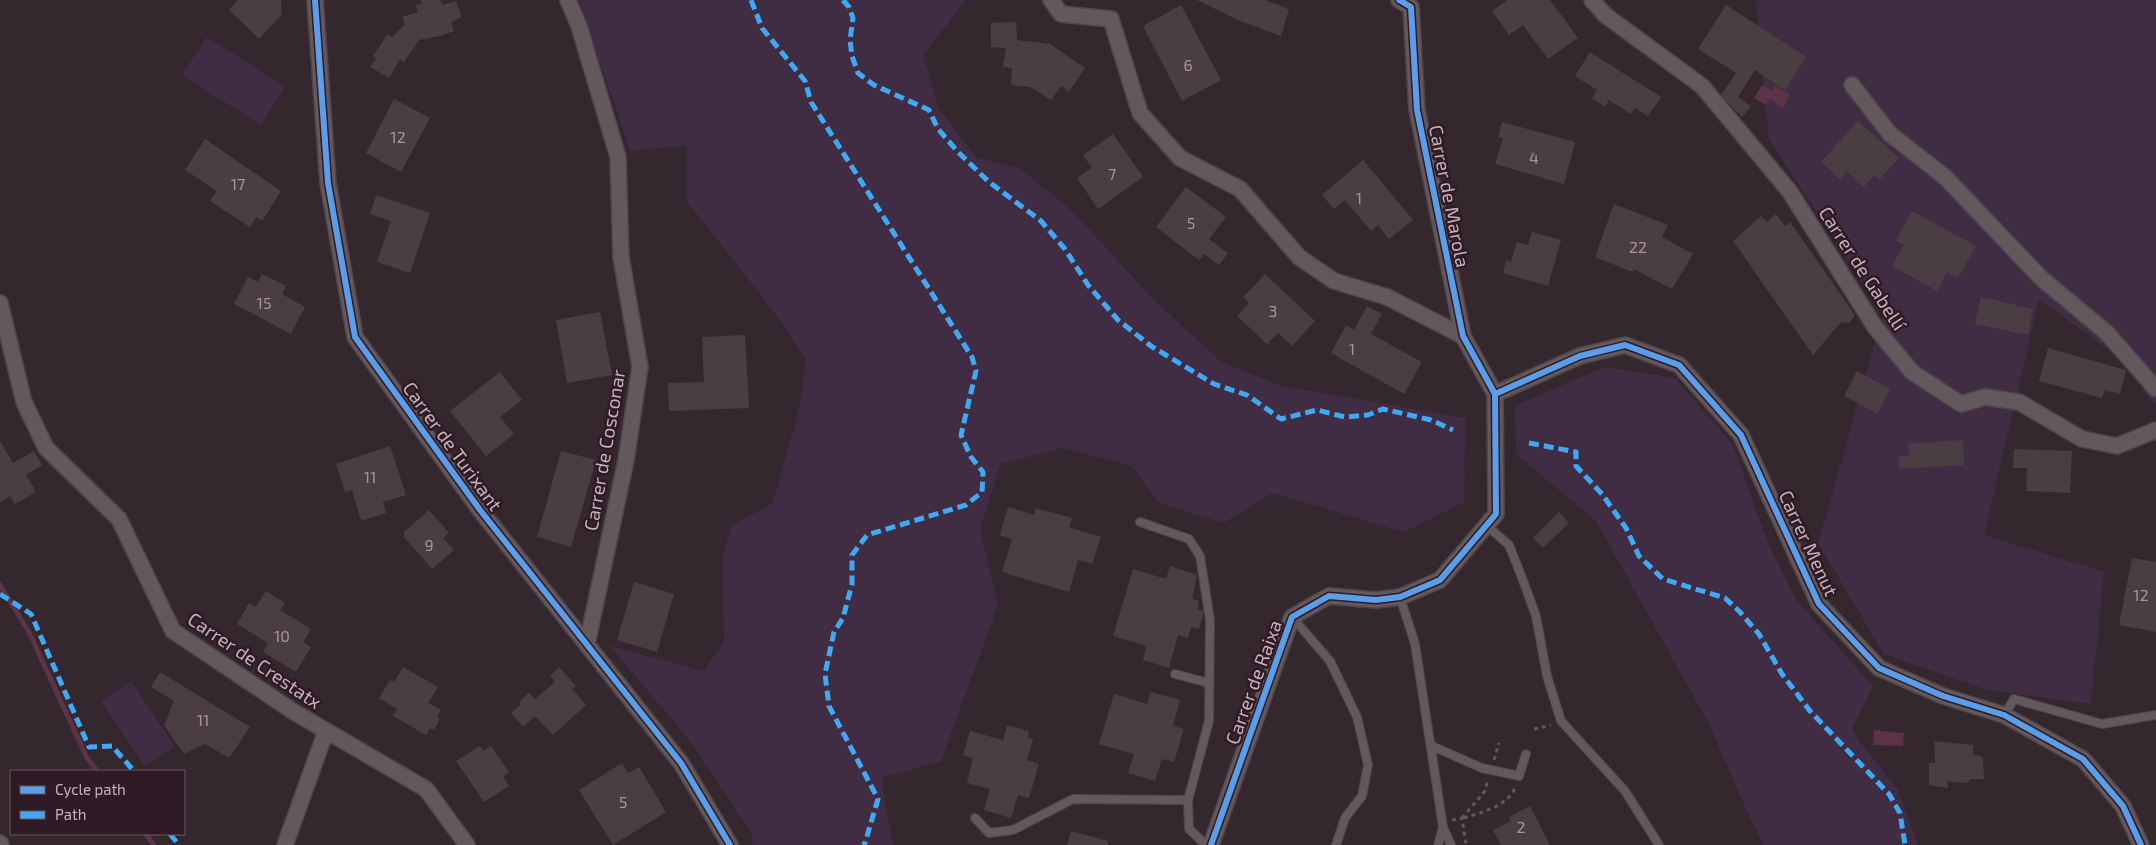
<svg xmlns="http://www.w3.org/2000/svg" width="2156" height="845" viewBox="0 0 2156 845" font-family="'Exo 2',sans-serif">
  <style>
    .green { fill: #402d44 }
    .water { fill: #5c3347 }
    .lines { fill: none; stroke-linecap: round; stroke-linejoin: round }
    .stream { stroke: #5c3347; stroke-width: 5 }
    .building { fill: #4a3e43 }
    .service-casing { stroke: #4f454a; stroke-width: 10 }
    .minor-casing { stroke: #4f454a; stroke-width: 18 }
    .path { stroke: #61575d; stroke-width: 3; stroke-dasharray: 4 4; stroke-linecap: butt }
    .service { stroke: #63585c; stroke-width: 8 }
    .minor { stroke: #63585c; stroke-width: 15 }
    .quiet { stroke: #3fa9f5; stroke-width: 5; stroke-dasharray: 10 5; stroke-linecap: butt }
    .cycleway-casing { stroke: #2f1b25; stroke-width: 9 }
    .cycleway { stroke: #5a9eea; stroke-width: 6 }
    .labels { text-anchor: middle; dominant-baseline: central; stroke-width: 5; stroke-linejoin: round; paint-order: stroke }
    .number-label { font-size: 16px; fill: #a8949d }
    .street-label { font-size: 19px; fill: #c7b1bb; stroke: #2f1b25 }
  </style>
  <rect width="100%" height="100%" fill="#34282e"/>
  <path class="green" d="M579,0H966L923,55L939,109L977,158L1021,169L1072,211L1152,298L1221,362L1282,386L1465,418L1464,502L1404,532L1273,493L1223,523L1158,502L1132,466L1062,448L1000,464L980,530L998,605L941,761L881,778L893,845H753L751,833L690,741L610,646L704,671L724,642L722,558L732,525L773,503L800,405L806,360L778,317L686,200L687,145L630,151Z
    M1756,0H2156V406L2118,357L2039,299L1984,535L2104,572L2091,704L1987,690L1884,654L1818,543L1884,311L1769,140Z
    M207,37L285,87L261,125L182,75Z
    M1604,367L1675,378L1732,444L1769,545L1796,600L1873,686L1852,728L1859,741L1898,790L1918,845H1764L1749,816L1709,724L1596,521L1516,454L1515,406Z
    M131,681L175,747L145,766L101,701Z"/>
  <path class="water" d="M1762,85L1772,91L1775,86L1790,95L1783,108L1770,99L1766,105L1754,98Z
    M1874,730L1904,733L1903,746L1873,745Z"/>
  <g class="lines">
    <path class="stream" d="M0,585L29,632L87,758L97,771
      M146,834L154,845"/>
  </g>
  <path class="building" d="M238,0H281L282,14L259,39L229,10Z
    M420,0H440L443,5L456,1L462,17L451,22L454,31L440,36L419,40L404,62L400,59L389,78L370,67L376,58L373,56L387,35L392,37L405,24L402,17L418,12L415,5L422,4Z
    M1197,0H1265L1289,9L1281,36L1238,20Z
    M1508,0H1550L1578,38L1548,59L1523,25L1509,35L1492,11Z
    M1181,5L1221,80L1182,101L1143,26Z
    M1726,5L1806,57L1785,90L1755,70L1738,97L1751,106L1742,117L1721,95L1736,73L1698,49Z
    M1016,22L1017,40L1050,44L1085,68L1069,92L1061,86L1051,100L1030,87L1011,85L1012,68L1003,67L1006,48L991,47V23Z
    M1590,52L1661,97L1648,116L1635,108L1631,114L1609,100L1605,107L1592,98L1597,90L1575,76Z
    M394,99L430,118L401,172L366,153Z
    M1858,121L1899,158L1880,179L1874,175L1864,187L1847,172L1840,179L1821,162Z
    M1502,122L1575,142L1564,184L1495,164L1503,138L1498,137Z
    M1113,134L1143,177L1098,209L1077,178L1092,168L1083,155Z
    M205,139L281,191L262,221L256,217L250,227L210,201L217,191L185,170Z
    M1363,160L1413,220L1389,239L1378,225L1371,231L1345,200L1334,209L1322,195Z
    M1186,187L1226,217L1209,239L1228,253L1219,265L1204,254L1199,260L1156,227Z
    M376,195L430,213L410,273L377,262L391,221L370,214Z
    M1614,204L1668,225L1662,237L1693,254L1672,289L1634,269L1633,272L1595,257Z
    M1912,211L1976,246L1958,278L1947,272L1937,291L1892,266L1904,245L1896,241Z
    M1776,214L1785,226L1790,222L1855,315L1849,323L1841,322L1813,355L1733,241L1761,216L1767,222Z
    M1532,232L1561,240L1548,286L1503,273L1506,261L1511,262L1517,242L1528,245Z
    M262,274L286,286L282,294L305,307L291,334L234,304L248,277L258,282Z
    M1265,274L1315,321L1292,346L1278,333L1267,344L1237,316L1249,303L1243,297Z
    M1981,297L2033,309L2028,335L1975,324Z
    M1367,306L1382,314L1371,334L1422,362L1404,394L1331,353L1346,325L1354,330Z
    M600,312L612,375L567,383L556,320Z
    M745,335L749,408L669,411L668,383L704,382L702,337Z
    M2048,348L2126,370L2120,394L2105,390L2102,398L2039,381Z
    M1857,371L1890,389L1878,414L1844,396Z
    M500,372L522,400L500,417L514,434L486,456L450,411Z
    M1963,440L1964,465L1899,469V456H1909L1908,444Z
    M0,441L13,463L34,451L42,465L26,475L36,492L15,504L10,496L0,502Z
    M390,446L406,495L383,502L386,513L361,521L352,490L345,492L336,464Z
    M2014,449L2072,451L2070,493L2026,491L2027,468H2013Z
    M561,451L596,460L571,547L537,537Z
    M1008,507L1034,515L1036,508L1072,518L1069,527L1101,537L1092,564L1078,560L1069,592L1002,572L1012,539L1000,535Z
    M429,510L449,533L443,538L454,550L432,569L404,537V532Z
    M1559,512L1569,523L1543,548L1533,538Z
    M2132,558L2156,562V632L2119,625Z
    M1170,566L1197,575L1192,599L1199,601L1197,609L1203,611V615L1199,629L1191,627L1188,638L1178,635L1169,668L1143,660L1146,646L1113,636L1133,569L1166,579Z
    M634,582L674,594L657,652L617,640Z
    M266,591L285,603L280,610L311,629L303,642L311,647L296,672L263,652L268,643L237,624L249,603L256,607Z
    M403,667L438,687L428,703L441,710L437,717L440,719L434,730L430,728L426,735L393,716L397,709L379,698L390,680L394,682Z
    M559,667L576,686L572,689L586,705L553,735L535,716L523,727L511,713L521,704L519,702L529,693L535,699L555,682L550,676Z
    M160,672L250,727L229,758L205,744L184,754L164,725L174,701L151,687Z
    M1151,692L1180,700L1173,726L1184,729L1174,762L1162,759L1155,781L1128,773L1134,754L1099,744L1114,694L1147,704Z
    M1007,725L1029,731L1028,737L1033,739L1027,760L1039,764L1029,798L1018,795L1011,818L984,810L990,789L967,783L973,758L963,755L970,731L1003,740Z
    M1934,741L1973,745V755L1983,757L1984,779H1971L1967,783L1947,781L1948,788L1929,785V763H1935Z
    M480,746L483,751L491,746L509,772L503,776L509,786L484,802L456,761Z
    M622,763L628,773L639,767L666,812L613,845L579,790Z
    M1530,806L1550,845H1501L1493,830L1511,821L1509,817Z
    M1071,831L1108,841V845H1067Z"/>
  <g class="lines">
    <g class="service-casing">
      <path id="service" d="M1140,522L1189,539L1200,556L1210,620L1209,721L1188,800
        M1486,525L1509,545L1521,575L1536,616L1547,676L1561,721L1625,791L1659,845
        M1400,597L1415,644L1443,827L1451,845
        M1292,617L1330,661L1357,717L1368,765L1362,796L1345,818L1336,845
        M1175,674L1209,683
        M2004,715L2014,699L2102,724L2156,715
        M1432,746L1482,768L1519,776L1526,754
        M975,818L989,833L1013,830L1073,799L1188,800L1189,829L1206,845
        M1438,845L1443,827"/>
    </g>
    <g class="minor-casing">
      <path id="minor" d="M315,0L328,183L355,337L480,510L681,763L730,845
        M568,0L579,26L618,157L621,257L640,367L626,460L587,644
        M1051,0L1061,14L1111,19L1140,113L1180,158L1240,189L1299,257L1334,281L1387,297L1463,336
        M1592,0L1605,15L1702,86L1790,192L1875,327L1912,372L1961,404L1985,397L2019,402L2082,439L2117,446L2156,430
        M1852,85L1890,134L1945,177L2041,278L2107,333L2156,389
        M0,303L24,402L46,448L119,519L173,631L294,712L426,789L467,845
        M1495,394L1580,356L1625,345L1679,365L1741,435L1819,604L1879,668L1943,696L2004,715L2083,759L2123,806L2141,845
        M0,843L1,845
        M285,845L326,731
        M1211,845L1292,617L1329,596L1376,600L1400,597L1440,580L1496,514L1495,394L1463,336L1417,110L1411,7L1399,0"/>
    </g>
    <path class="path" d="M1534,729L1551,725
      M1494,760L1499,743
      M1462,818L1485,791L1488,780
      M1464,818C1483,812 1508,806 1516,786
      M1452,820L1462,818L1466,845"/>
    <use href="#service" class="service"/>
    <use href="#minor" class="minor"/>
    <path class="quiet" d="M751,0L762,28L805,81L811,102L972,357L976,371L961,435L971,457L983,472L982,492L966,505L867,535L852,555V584L843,618L834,632L825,674L829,706L878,799L865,843L863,845
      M843,0L849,7L853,18L850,40L852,56L858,73L874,85L929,110L938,129L959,153L989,182L1041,221L1065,249L1088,285L1118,320L1151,346L1214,384L1247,395L1281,419L1317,410L1345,417L1368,415L1383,409L1431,420L1453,430
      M1529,443L1576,452V466L1602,494L1626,528L1639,556L1663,579L1725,598L1739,611L1759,634L1782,674L1810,711L1889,794L1900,813L1905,845
      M0,594L31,614L89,747L112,746L134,771
      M170,834L179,845"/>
    <g class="cycleway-casing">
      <path id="cycleway" d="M315,0L328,183L355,337L480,510L681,763L730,845
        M1495,394L1580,356L1625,345L1679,365L1741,435L1819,604L1879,668L1943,696L2004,715L2083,759L2123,806L2141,845
        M1211,845L1292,617L1329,596L1376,600L1400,597L1440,580L1496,514L1495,394L1463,336L1417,110L1411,7L1399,0"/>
    </g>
    <use href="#cycleway" class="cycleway"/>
  </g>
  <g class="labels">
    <g class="number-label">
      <text x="1188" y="64">6</text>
      <text x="398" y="136">12</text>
      <text x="1534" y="157">4</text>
      <text x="1112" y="173">7</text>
      <text x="238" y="183">17</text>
      <text x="1359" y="197">1</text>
      <text x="1191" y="222">5</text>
      <text x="1638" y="246">22</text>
      <text x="264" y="302">15</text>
      <text x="1273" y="310">3</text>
      <text x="1352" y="348">1</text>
      <text x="370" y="476">11</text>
      <text x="429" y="544">9</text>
      <text x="2141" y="594">12</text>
      <text x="282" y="635">10</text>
      <text x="203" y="719">11</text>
      <text x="623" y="801">5</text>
      <text x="1521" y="826">2</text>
    </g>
    <g class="street-label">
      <text transform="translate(1450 196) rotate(79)">Carrer de Marola</text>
      <text transform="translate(1863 268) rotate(57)">Carrer de Gabellí</text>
      <text transform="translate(453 446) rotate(54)">Carrer de Turixant</text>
      <text transform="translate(604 450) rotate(-80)">Carrer de Cosconar</text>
      <text transform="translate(1809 543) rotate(65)">Carrer Menut</text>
      <text transform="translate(255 660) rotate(34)">Carrer de Crestatx</text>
      <text transform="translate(1253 682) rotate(-70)">Carrer de Raixa</text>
    </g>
  </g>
  <rect x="10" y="770" width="175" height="65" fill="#2f1b25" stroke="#6c5761"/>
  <rect x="20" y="786" width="25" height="8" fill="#5a9eea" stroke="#6c5761"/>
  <text x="55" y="795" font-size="15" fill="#c7b1bb">Cycle path</text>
  <rect x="20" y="811" width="25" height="8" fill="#3fa9f5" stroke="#6c5761"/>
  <text x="55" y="820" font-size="15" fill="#c7b1bb">Path</text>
</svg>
